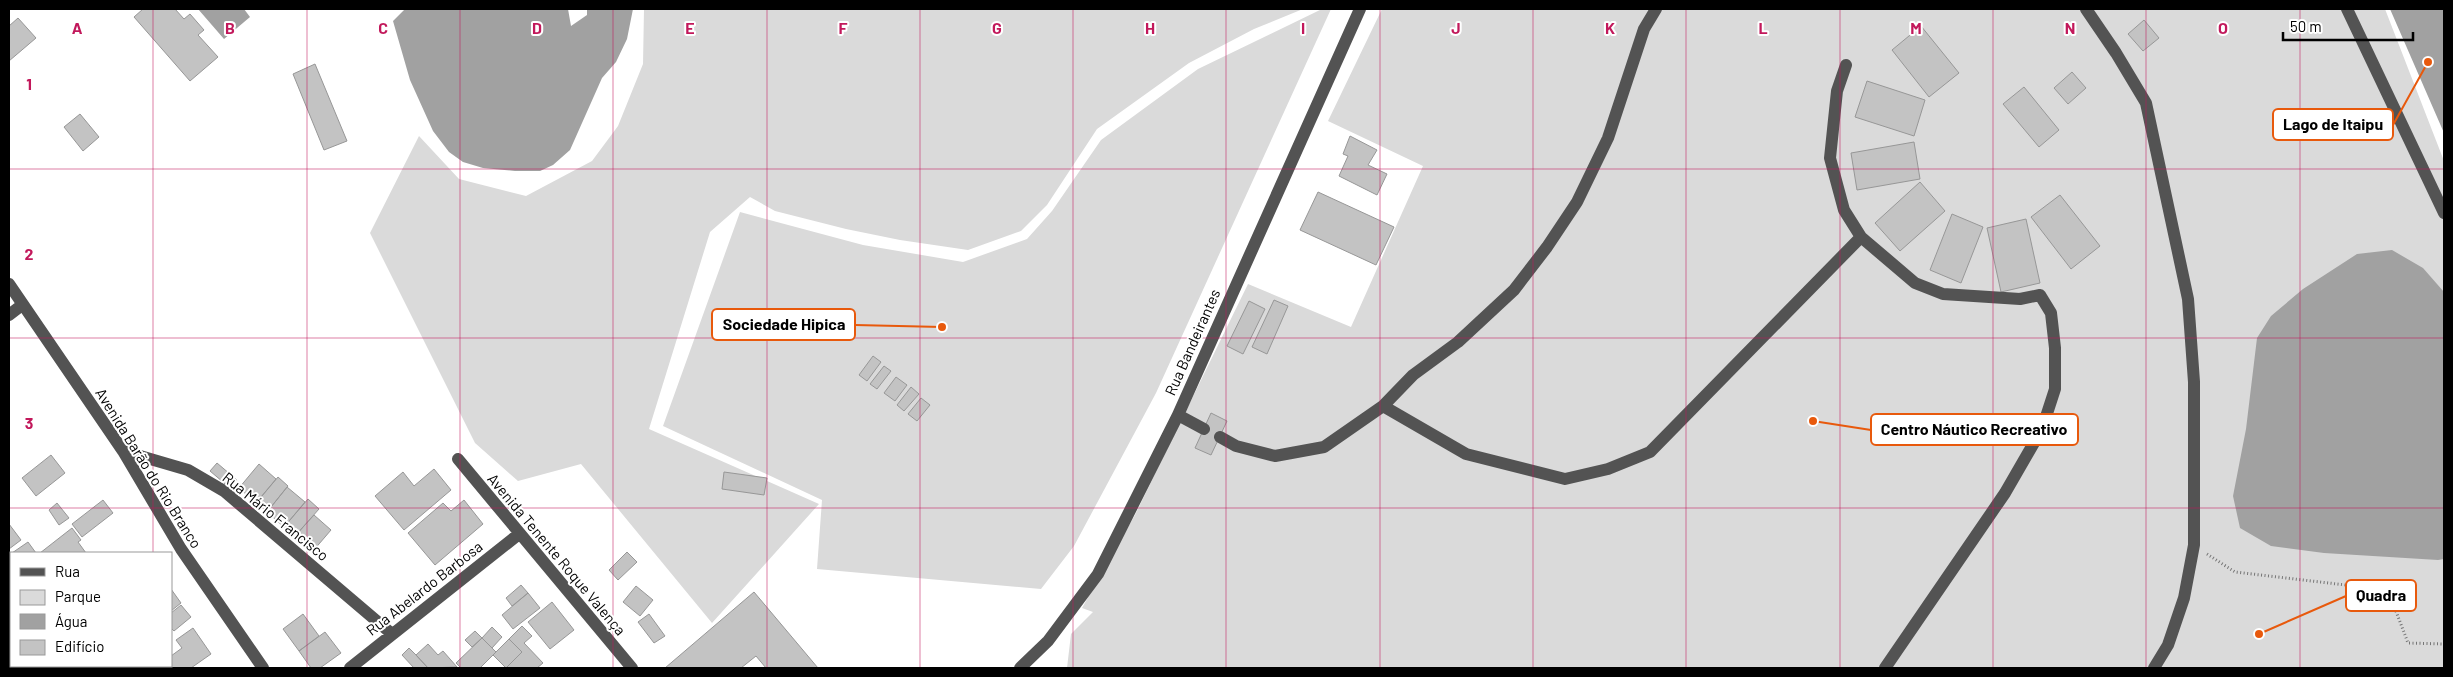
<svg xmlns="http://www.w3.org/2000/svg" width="2453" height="677" viewBox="0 0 2453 677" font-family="Barlow,sans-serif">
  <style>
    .green { fill: #dadada }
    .water { fill: #a1a1a1 }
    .building { fill: #c3c3c3; stroke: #979797 }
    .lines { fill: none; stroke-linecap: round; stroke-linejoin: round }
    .path { stroke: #757575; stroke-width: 3; stroke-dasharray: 1 2.5; stroke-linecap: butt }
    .minor { stroke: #535353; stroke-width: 12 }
    .grid { fill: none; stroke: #c2185b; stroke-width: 1; stroke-opacity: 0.55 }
    .labels { text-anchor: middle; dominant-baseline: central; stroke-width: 4; stroke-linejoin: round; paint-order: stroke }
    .street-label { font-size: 15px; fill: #000; stroke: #fff }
    .grid-label { font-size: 16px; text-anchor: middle; font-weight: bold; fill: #c2185b; stroke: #fff; stroke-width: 4; stroke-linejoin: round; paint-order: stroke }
    .leader { fill: none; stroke: #e8590c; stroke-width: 2 }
    .callout-dot { fill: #e8590c; stroke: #fff; stroke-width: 2 }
    .callout { fill: #fff; stroke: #e8590c; stroke-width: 2 }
    .callout-label { font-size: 16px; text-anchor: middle; font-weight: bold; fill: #000 }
  </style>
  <rect width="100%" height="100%" fill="#fff"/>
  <path class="green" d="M644,9H1303L1254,29L1189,63L1097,129L1047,205L1021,231L968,250L900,240L846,229L775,211L750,197L710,232L649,429L819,504L712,623L581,464L518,481L475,443L370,233L419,136L459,179L526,196L592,161L618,126L643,64Z
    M1322,9H1331L1156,393L1074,546L1041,589L817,569L822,500L663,426L740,212L863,245L963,262L1027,239L1052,211L1101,140L1198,69Z
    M1382,9H2385L2444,161V668H1067L1071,634L1093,612L1082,608L1135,515L1248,284L1351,327L1423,166L1328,121Z"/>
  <path class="water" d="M198,9H244L250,17L224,39Z
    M405,9H568L571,26L587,15V9H633L627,39L616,62L602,78L570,150L553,165L540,171H515L483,168L463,162L449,152L433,131L410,80L393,21Z
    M2390,9H2444V133Z
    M2392,250L2423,268L2444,292V559L2438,560L2324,553L2271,546L2240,528L2233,496L2246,429L2257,338L2271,316L2303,289L2357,254Z"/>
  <path class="building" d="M143,9H175L184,19L190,14L204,30L198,35L218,57L190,81L134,17Z
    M18,18L36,38L9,61V26Z
    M2144,20L2159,38L2143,51L2128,34Z
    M1921,26L1959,73L1929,97L1892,50Z
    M315,64L347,141L324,150L293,74Z
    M2072,72L2086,88L2068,104L2054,88Z
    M1867,81L1925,100L1914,136L1855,117Z
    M2024,87L2059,130L2039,147L2003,104Z
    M80,114L99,137L83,151L64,127Z
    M1350,136L1377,150L1368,165L1387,174L1377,195L1339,176L1348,156L1343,154Z
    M1914,142L1920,179L1857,190L1851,153Z
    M1920,182L1945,211L1900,251L1875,223Z
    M1318,192L1394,227L1376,265L1300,230Z
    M2060,195L2100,246L2071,269L2031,217Z
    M1952,214L1983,227L1961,283L1930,270Z
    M2026,219L2040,283L2001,292L1987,228Z
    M1274,300L1288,306L1267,354L1252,347Z
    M1249,301L1265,309L1243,354L1227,346Z
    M873,356L881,362L867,381L859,375Z
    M884,366L891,371L877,389L870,384Z
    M896,377L907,385L895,401L884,393Z
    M911,387L919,394L904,411L897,405Z
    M921,398L930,405L917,421L908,414Z
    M1211,413L1227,421L1211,455L1195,448Z
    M51,455L65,473L36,496L22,478Z
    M217,463L237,480L230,488L210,471Z
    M259,464L276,479L256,503L239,488Z
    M434,469L451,490L404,530L375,496L403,472L414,486Z
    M724,472L767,478L764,495L722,489Z
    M278,477L288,486L267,512L256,503Z
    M287,487L305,502L284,527L267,512Z
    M308,499L319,509L295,536L284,527Z
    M103,500L113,513L82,537L72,524Z
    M464,500L483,524L435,565L408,533L443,503L451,511Z
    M57,503L69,518L59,525L49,510Z
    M314,515L331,530L313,551L295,536Z
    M9,524L21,540L9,549Z
    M72,528L81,540L78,542L86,553H40Z
    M28,542L36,553H12Z
    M627,552L637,562L618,580L609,570Z
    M11,554V586L9,583V556Z
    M521,585L528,593L512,606L506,598Z
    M636,586L653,600L640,616L623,602Z
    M171,589L181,603L171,611Z
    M754,592L818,668H766L756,656L741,668H665Z
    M528,593L540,608L513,629L502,615Z
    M552,602L574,630L550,649L528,622Z
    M181,605L191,617L174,631L171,628V613Z
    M303,614L319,636L299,651L283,629Z
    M649,614L665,636L654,643L638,622Z
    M522,626L532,636L524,643L543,663L537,668H506L522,652L509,639Z
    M492,627L502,637L492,648L482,638Z
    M193,628L211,654L191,668H165L164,666H171V656L182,648L176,640Z
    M475,631L482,638L472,647L465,640Z
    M325,632L341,653L320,668H311L299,651Z
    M482,638L496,652L480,668H461L456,663Z
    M509,639L522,652L506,668L493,655Z
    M428,644L438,655L443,651L457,667L428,668L416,655Z
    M409,648L416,655L428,668H414L402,655Z"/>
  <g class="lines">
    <path class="path" d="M2207,554L2235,572L2388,590L2408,643L2444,644"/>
    <path class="minor" d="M2086,9L2116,53L2146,103L2188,299L2194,382V545L2184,598L2168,645L2154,668
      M2347,9L2444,213
      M1846,65L1837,91L1830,158L1844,210L1861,237L1915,283L1943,294L2020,299L2040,295L2051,313L2055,348V389L2042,429L2005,493L1885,668
      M9,284L123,451L181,549L263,668
      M9,315L22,305
      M1383,406L1466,454L1565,479L1608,469L1650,452L1861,237
      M1178,415L1204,429
      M1220,437L1236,446L1275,456L1324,447L1383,406L1413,375L1458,342L1514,290L1547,247L1577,202L1608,138L1644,29L1656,9
      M123,451L188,470L224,491L392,634
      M458,459L632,668
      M23,668L26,666
      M350,668L519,534
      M1020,668L1048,641L1098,574L1178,415L1360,9"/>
  </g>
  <path class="grid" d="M153,9V553M307,9V668M460,9V668M613,9V668M767,9V668M920,9V668M1073,9V668M1226,9V668M1380,9V668M1533,9V668M1686,9V668M1840,9V668M1993,9V668M2146,9V668M2300,9V668M9,169H2444M9,338H2444M9,508H2444M153,666V668"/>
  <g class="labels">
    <g class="street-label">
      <text transform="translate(1192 342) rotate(-66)">Rua Bandeirantes</text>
      <text transform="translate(149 468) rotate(58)">Avenida Barão do Rio Branco</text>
      <text transform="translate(276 516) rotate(39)">Rua Mário Francisco</text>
      <text transform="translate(557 554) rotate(50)">Avenida Tenente Roque Valença</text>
      <text transform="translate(424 588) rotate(-38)">Rua Abelardo Barbosa</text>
    </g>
  </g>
  <g class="grid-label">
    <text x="77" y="34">A</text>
    <text x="230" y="34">B</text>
    <text x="383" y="34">C</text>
    <text x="537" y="34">D</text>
    <text x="690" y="34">E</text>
    <text x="843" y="34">F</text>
    <text x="997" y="34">G</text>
    <text x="1150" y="34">H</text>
    <text x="1303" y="34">I</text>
    <text x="1456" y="34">J</text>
    <text x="1610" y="34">K</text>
    <text x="1763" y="34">L</text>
    <text x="1916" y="34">M</text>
    <text x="2070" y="34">N</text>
    <text x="2223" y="34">O</text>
    <text x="29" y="90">1</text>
    <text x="29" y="260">2</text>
    <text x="29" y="429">3</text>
  </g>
  <path class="leader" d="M2428 62L2393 125M942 327L855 325M1813 421L1871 430M2259 634L2346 596"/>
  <g class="callout-dot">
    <circle cx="2428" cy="62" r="5"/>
    <circle cx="942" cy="327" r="5"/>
    <circle cx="1813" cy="421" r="5"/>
    <circle cx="2259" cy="634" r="5"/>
  </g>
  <g class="callout">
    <rect x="2273" y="109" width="120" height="31" rx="5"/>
    <rect x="712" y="309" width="143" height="31" rx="5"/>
    <rect x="1871" y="414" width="207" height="31" rx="5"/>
    <rect x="2346" y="580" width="70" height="31" rx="5"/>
  </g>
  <g class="callout-label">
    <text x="2333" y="130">Lago de Itaipu</text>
    <text x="784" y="330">Sociedade Hipica</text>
    <text x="1974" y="435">Centro Náutico Recreativo</text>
    <text x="2381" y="601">Quadra</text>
  </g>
  <rect width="2453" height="677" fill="none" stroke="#000000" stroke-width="20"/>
  <rect x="10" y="552" width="162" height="115" fill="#ffffff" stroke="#999999"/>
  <rect x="20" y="568" width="25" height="8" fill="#535353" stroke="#999999"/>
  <text x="55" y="577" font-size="15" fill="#000000">Rua</text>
  <rect x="20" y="590" width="25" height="15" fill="#dadada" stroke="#999999"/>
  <text x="55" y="602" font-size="15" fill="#000000">Parque</text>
  <rect x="20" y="614" width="25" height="15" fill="#a1a1a1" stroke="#999999"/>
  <text x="55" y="627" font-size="15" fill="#000000">Água</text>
  <rect x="20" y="640" width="25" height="15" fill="#c3c3c3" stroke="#999999"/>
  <text x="55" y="652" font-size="15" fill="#000000">Edifício</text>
  <path d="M2283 32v8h130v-8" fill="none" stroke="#000000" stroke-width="2.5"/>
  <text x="2290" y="32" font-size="15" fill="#000000" stroke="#ffffff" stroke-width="4" paint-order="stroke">50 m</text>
</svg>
